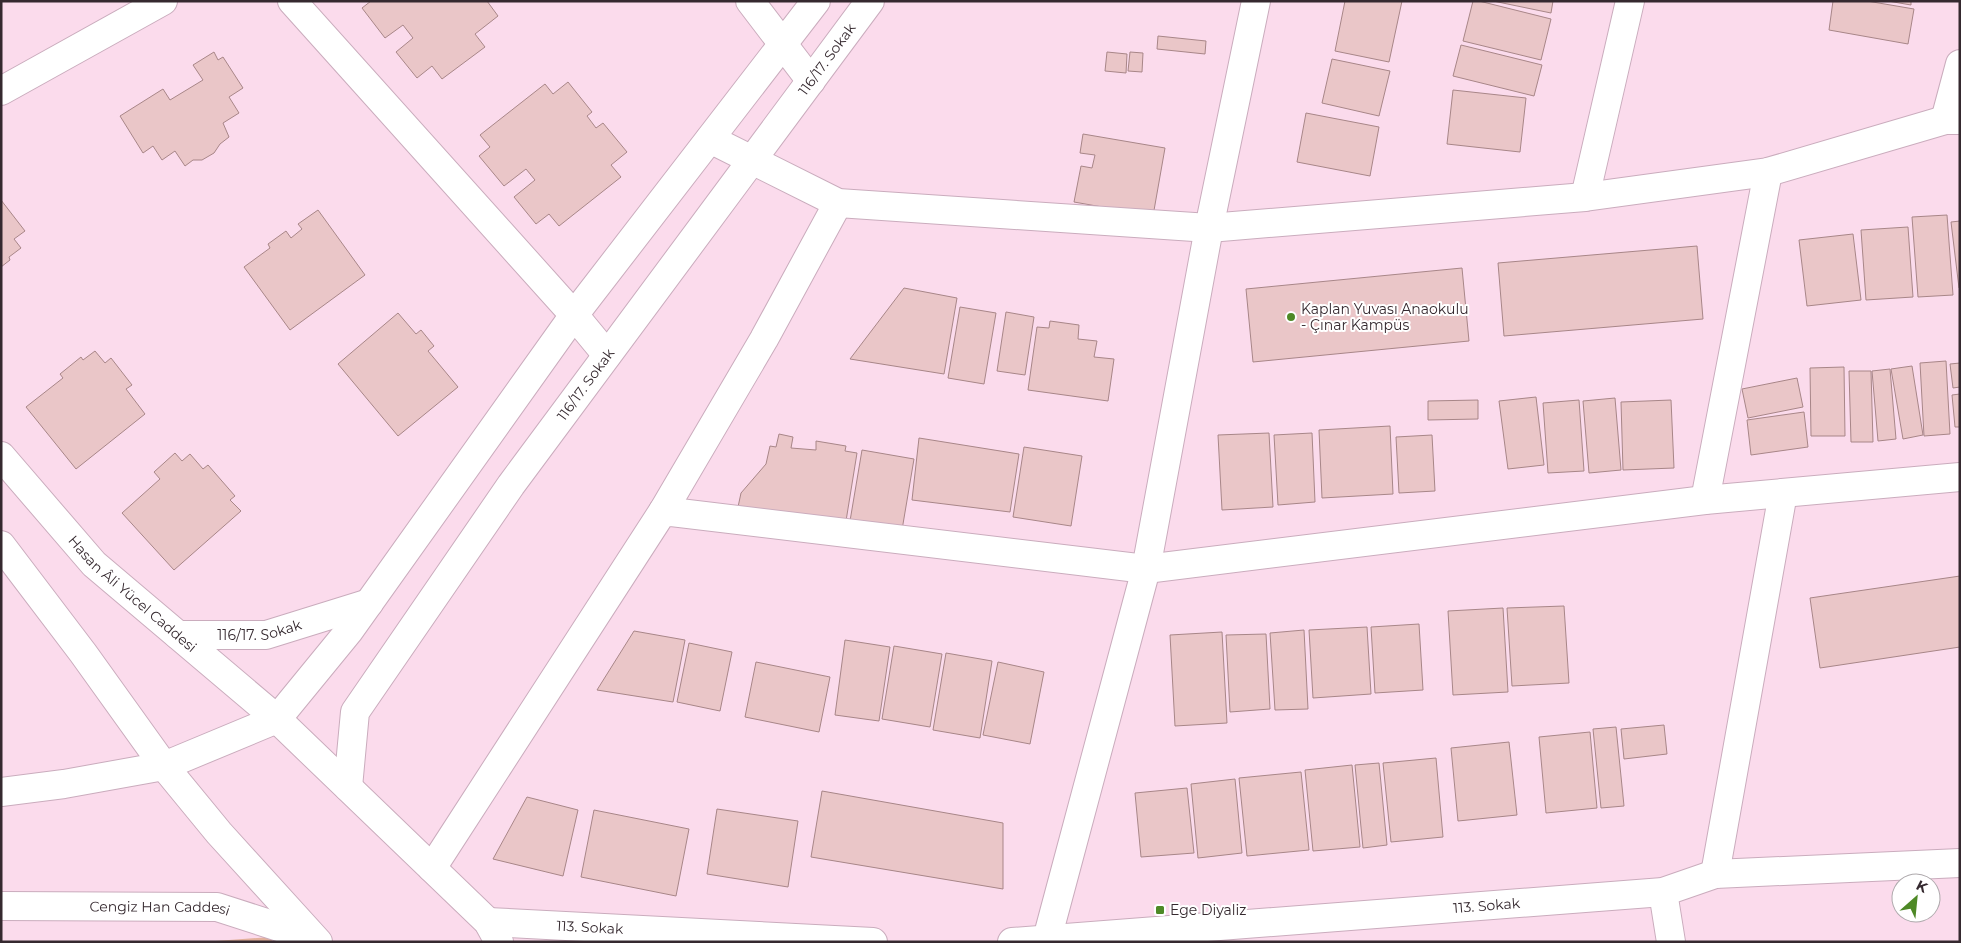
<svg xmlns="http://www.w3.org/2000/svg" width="1961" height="943" viewBox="0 0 1961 943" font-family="Montserrat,sans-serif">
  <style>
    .green { fill: #e3b19c }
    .building { fill: #eac6c8; stroke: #a88688 }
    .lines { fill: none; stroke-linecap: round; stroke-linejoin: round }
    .street-casing { stroke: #caacbd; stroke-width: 30 }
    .secondary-casing { stroke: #caacbd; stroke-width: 30 }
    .street { stroke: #fff; stroke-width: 28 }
    .secondary { stroke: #fff; stroke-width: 28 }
    .poi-dot { fill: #4e8926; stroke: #fff; stroke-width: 2 }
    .labels { text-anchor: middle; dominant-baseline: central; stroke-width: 4; stroke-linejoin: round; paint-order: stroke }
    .street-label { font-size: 14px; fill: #35292f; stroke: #fff }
    .poi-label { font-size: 14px; fill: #35292f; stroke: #fff; text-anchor: start }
  </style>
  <rect width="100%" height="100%" fill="#fbdbec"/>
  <path class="green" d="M270,937L273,942H202Z"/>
  <path class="building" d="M371,1H487L498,16L475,34L485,47L442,79L432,66L417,78L396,52L413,38L403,25L385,38L362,8Z
    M1345,1H1402L1389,62L1335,51Z
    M1473,1H1479L1551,19L1541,60L1463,41Z
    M1493,1H1553L1551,13Z
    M1833,1H1867L1914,9L1908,44L1829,30Z
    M1888,1H1911V5Z
    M1158,36L1206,41L1205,54L1157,49Z
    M1461,45L1542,65L1534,96L1453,76Z
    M214,52L218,60L223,57L243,88L229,97L239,113L223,123L229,137L220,144L214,153L202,160H193L185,166L175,151L162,160L153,146L143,153L120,116L163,89L170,100L203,80L193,65Z
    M1107,52L1127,54L1126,73L1105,71Z
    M1130,52L1143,53L1142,72L1128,71Z
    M1332,59L1390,71L1379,116L1322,103Z
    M568,82L592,112L587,116L596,128L603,123L627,152L611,165L621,177L559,226L549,214L536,224L514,197L535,180L526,169L504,186L479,156L490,147L480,135L545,84L553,94Z
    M1453,90L1526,98L1520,152L1447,144Z
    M1306,113L1379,127L1370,176L1297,162Z
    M1083,134L1165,148L1153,216L1074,202L1081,166L1092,168L1095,155L1080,153Z
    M1,200L25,231L14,239L21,248L9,257L10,260L1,267Z
    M318,210L365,275L290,330L244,267L270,248L268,244L286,231L291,238L302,229L298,224Z
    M1947,215L1953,295L1918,297L1912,217Z
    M1960,221V288H1959L1951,222Z
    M1908,227L1913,297L1866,300L1861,230Z
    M1853,234L1861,300L1807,306L1799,240Z
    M1697,246L1703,319L1504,336L1498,263Z
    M1462,268L1469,341L1253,362L1246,289Z
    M904,288L957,298L944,374L850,359Z
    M960,307L996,313L984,384L948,378Z
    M1006,312L1034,317L1025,375L997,371Z
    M398,313L416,334L421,330L434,346L428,351L458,387L398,436L338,364Z
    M1050,321L1079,325L1078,339L1097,341L1094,357L1114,359L1108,401L1028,390L1037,327L1049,328Z
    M95,351L105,363L111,358L132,385L126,389L145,414L76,469L26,407L63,378L60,374L81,357L83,360Z
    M1946,361L1950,434L1924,436L1920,363Z
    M1960,363V387L1953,388L1950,364Z
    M1912,366L1923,435L1903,439L1891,369Z
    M1844,367L1845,436H1811L1810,368Z
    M1890,369L1896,439L1878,441L1872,371Z
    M1849,371H1871L1873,442H1851Z
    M1797,378L1803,407L1748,418L1742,389Z
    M1960,394V427H1955L1952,395Z
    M1536,397L1544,465L1508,469L1499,401Z
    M1615,398L1621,470L1589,473L1583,401Z
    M1478,400V419L1428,420V401Z
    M1579,400L1584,471L1548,473L1543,403Z
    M1671,400L1674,468L1623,470L1621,402Z
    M1804,412L1808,447L1751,455L1747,420Z
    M1390,426L1393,494L1322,498L1319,430Z
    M1269,433L1273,507L1222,510L1218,435Z
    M1312,433L1315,502L1278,505L1274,435Z
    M779,434L793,437L791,448L816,450V441L846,446L845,451L857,453L846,521L738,507L741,493L766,464L770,446L776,447Z
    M1432,435L1435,491L1399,493L1396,437Z
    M919,438L1019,454L1010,512L912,500Z
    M1024,447L1082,456L1071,526L1013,517Z
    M862,450L914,459L902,530L850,521Z
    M175,453L182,461L190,454L203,469L208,465L235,496L230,500L241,511L174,570L122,513L160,479L154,472Z
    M1960,576V647L1820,668L1810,598Z
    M1564,606L1569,683L1512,686L1507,608Z
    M1503,608L1508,692L1453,695L1448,611Z
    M1419,624L1423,690L1375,693L1371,627Z
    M1367,627L1371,694L1313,698L1309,630Z
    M1304,630L1308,709L1275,710L1270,633Z
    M634,631L685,640L673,702L597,690Z
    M1222,632L1227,723L1175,726L1170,635Z
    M1266,634L1270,709L1230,712L1226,635Z
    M845,640L890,647L879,721L835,715Z
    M689,643L732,652L720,711L677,702Z
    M894,646L942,654L930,727L882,719Z
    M946,653L992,661L980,738L933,730Z
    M756,662L830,677L819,732L745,717Z
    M998,662L1044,672L1030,744L983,735Z
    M1664,725L1667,754L1624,759L1621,729Z
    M1616,727L1624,806L1601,808L1593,729Z
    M1590,732L1597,808L1546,813L1539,737Z
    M1509,742L1517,815L1458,821L1451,748Z
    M1436,758L1443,837L1391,842L1383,763Z
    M1379,763L1387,845L1363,848L1355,765Z
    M1352,765L1360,847L1313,851L1305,770Z
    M1301,772L1309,850L1247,856L1239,778Z
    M1235,779L1242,853L1198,858L1191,784Z
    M1187,788L1194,853L1141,857L1135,793Z
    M822,791L1003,823V889L811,857Z
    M527,797L578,810L563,876L493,859Z
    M717,809L798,821L788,887L707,874Z
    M594,810L689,829L676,896L581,877Z"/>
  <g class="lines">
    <g class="street-casing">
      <g id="street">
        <path d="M292,1L574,315L607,355"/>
        <path d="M750,1L811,81"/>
        <path d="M1,91L163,1"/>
        <path d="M1945,120L1960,64"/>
        <path d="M710,139L838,203L1209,228L1585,197L1768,172L1945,120H1960"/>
        <path d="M1585,197L1630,1"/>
        <path d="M1705,500L1768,172"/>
        <path d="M663,511L764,339L838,203"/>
        <path id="s1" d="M178,635H266L369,603"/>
        <path d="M277,719L349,631L574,315L816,1"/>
        <path id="s2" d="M348,787L355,712L511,485L870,1"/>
        <path d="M432,868L663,511L1146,569L1705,500L1960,477"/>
        <path d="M1715,874L1783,493"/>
        <path id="s3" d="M488,922L873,942"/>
        <path d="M1047,939L1146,569L1209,228L1256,1"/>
        <path id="s4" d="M1012,942L1663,892L1715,874L1960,863"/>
      </g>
    </g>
    <g class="secondary-casing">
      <g id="secondary">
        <path id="s5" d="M1,456L94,564L277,719L488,922L499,942"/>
        <path d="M1,545L83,653L164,766L219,833L318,942"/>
        <path d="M1,792L64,784L164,766L277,719"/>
        <path d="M1663,892L1671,942"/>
        <path id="s6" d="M1,906L217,907L313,938"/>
      </g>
    </g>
    <use href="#street" class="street"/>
    <use href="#secondary" class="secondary"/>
  </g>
  <g class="poi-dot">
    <circle cx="1291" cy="317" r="5"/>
    <rect x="1155" y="905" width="10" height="10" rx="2.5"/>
  </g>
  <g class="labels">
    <g class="street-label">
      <text stroke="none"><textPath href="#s2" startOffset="881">116/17. Sokak</textPath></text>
      <text stroke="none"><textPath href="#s2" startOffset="476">116/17. Sokak</textPath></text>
      <text stroke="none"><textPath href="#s5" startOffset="191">Hasan Âli Yücel Caddesi</textPath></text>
      <text stroke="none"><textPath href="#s1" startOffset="82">116/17. Sokak</textPath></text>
      <text stroke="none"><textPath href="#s4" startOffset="476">113. Sokak</textPath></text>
      <text stroke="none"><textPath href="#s6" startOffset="159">Cengiz Han Caddesi</textPath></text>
      <text stroke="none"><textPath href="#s3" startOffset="102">113. Sokak</textPath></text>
    </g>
    <g class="poi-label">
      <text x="1301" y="309">Kaplan Yuvası Anaokulu<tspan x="1301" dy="16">- Çınar Kampüs</tspan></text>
      <text x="1170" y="910">Ege Diyaliz</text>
    </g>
  </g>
  <rect width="1961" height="943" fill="none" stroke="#35292f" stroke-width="5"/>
  <g transform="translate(1916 898) rotate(27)"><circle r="24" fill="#ffffff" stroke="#aea9ac"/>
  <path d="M0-4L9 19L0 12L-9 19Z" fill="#4e8926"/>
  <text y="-8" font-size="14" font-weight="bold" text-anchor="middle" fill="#35292f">K</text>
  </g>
</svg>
